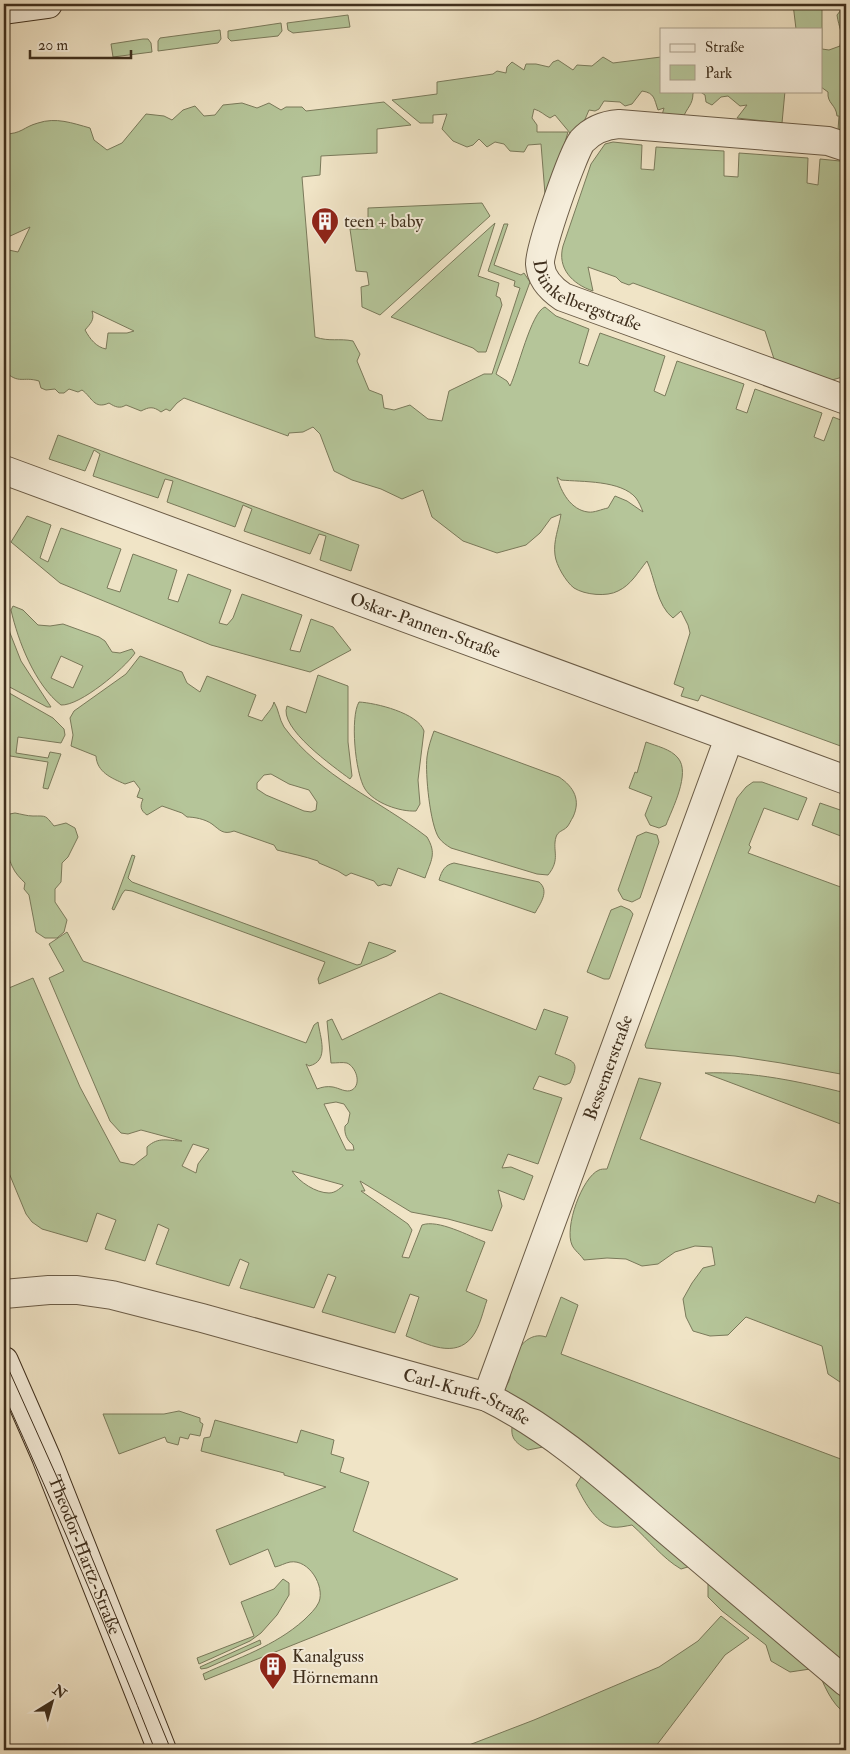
<svg xmlns="http://www.w3.org/2000/svg" width="850" height="1754" viewBox="0 0 850 1754" font-family="'IM FELL Double Pica',serif">
  <style>
    .green { fill: #b5c599; stroke: #7a7a5b; fill-rule: evenodd }
    .lines { fill: none; stroke-linecap: round; stroke-linejoin: round }
    .street-casing { stroke: #6b5c47; stroke-width: 30 }
    .secondary-casing { stroke: #3f2f1d; stroke-width: 30 }
    .street { stroke: #f5edda; stroke-width: 28 }
    .secondary { stroke: #f5edda; stroke-width: 28 }
    .tram { stroke: #3f2f1d; stroke-width: 1 }
    .labels { text-anchor: middle; dominant-baseline: central; stroke-width: 4; stroke-linejoin: round; paint-order: stroke }
    .poi-label { font-size: 18px; fill: #3f2f1d; stroke: #f5edda; text-anchor: start }
    .street-label { font-size: 18px; fill: #3f2f1d; stroke: #f5edda }
  </style>
  <rect width="100%" height="100%" fill="#f0e4c6"/>
  <filter id="stains"><feTurbulence type="fractalNoise" baseFrequency=".004" numOctaves="4"/><feColorMatrix values="0 0 0 0 .2 0 0 0 0 .09 0 0 0 0 .02 0 0 0 .5 -.17"/></filter>
  <radialGradient id="worn" r=".72"><stop offset=".6" stop-color="#630" stop-opacity="0"/><stop offset="1" stop-color="#630" stop-opacity=".3"/></radialGradient>
  <path class="green" d="M793,4H822V49L829,50L840,46C843,30 839,29 837,15L841,10V4H846V133L838,130L839,116H837C836,104 827,104 828,92L821,87V29H796Z
    M348,15L350,27L293,33L288,30L287,23Z
    M281,23L282,31L278,36L231,41L228,38V31Z
    M220,30L221,39L218,43L158,51V41L160,38Z
    M143,39H148L151,43L152,52L113,57L111,44Z
    M603,57L613,63L661,57V91H785L782,123L737,118L747,105L740,106L728,96L721,97L712,105L706,102L705,95L699,91L693,93C693,105 687,107 683,118L662,115L664,108L658,110C654,99 655,93 642,91L632,104L625,106L620,102L604,101L599,109L595,111L589,110L583,124L570,133L555,115L550,118C544,115 541,111 534,109L532,118L537,125V132H568L549,196L545,194L541,144L528,145L524,152L510,151L504,144L495,142L487,147L479,139L473,145L467,147L453,141L442,129L447,114L433,115V123H420L392,100L437,94V82L493,74L497,71L506,73L507,67L512,62L524,70L526,64H536L549,67L553,62L558,60L573,70L577,65L592,66Z
    M384,102L411,125L377,129V153L321,156L320,175L302,177L315,337C330,342 339,338 353,341L360,354L357,361L369,390L382,395L384,408L394,410L410,405L428,419L442,421L449,391L484,374H492L520,288L514,286L515,281L488,271L504,224H508L494,265L521,275L524,273L530,282L496,374L507,381L510,386C518,370 531,312 545,307L556,316L589,329L579,363L588,366L600,333L665,356L654,391L665,396L677,361L744,384L736,409L747,413L755,389L822,413L814,437L824,441L833,417L846,422V748L701,695L698,701L681,696L684,688L674,684L690,633L688,625L681,611L673,618C657,606 655,578 647,561C638,572 631,585 618,591C607,597 585,595 574,588C566,582 556,565 555,555C553,541 559,528 561,514L551,518L540,533L526,545L497,553L463,541L432,517L423,490L402,499L381,489L352,480L334,471L320,434L313,427L303,432L289,433L288,436L184,398L177,403L170,411L166,409L161,412C153,406 149,407 141,411L126,405C120,409 115,407 109,403C94,410 92,397 82,390L78,392L69,389L64,393H59L55,389L46,390L41,388L39,381C22,376 20,385 4,371V249L18,252L30,227L8,237L4,242V134C22,134 23,127 38,123C56,117 72,123 90,128L94,140L107,150L122,143L146,114L164,116L172,120L183,110L195,106L204,116L215,115L223,105L242,103L257,108L269,103L281,110L286,107H302L306,111ZM92,311L134,331L127,333H108L106,349C96,347 90,339 85,330C90,324 95,320 92,311ZM557,477L561,480C582,482 621,480 636,498C639,502 641,507 643,512L627,501L615,496L608,508C602,509 594,513 588,512C571,510 561,492 557,477Z
    M613,142L642,145L641,169L654,170L656,147L724,151V176L738,177L739,153L808,158L807,183L818,185L820,159L840,161L846,166V376L832,380L823,379L775,362L765,331L633,283L629,285L621,282L616,277L588,267L593,291C572,284 557,268 563,246L591,164L605,144Z
    M482,203L490,216L380,315L362,307L361,287L369,285L367,272L356,271L350,229H368V208Z
    M495,223L478,276L499,283L496,296L500,298L502,305L486,352H478L473,348L391,317Z
    M58,435L359,545L351,571L320,560L326,536L319,534L310,554L244,531L252,509L243,505L235,527L167,502L173,481L165,479L158,498L93,476L100,454L94,450L85,471L49,459Z
    M27,516L51,525L40,558L48,562L61,528L121,549L107,588L120,592L133,554L177,570L168,599L178,602L188,574L231,590L219,623L227,625L233,618L242,594L302,615L290,650L300,652L311,619L333,627L351,650L310,672L211,645L60,583L11,542Z
    M13,606L23,610L38,625L50,626L63,624L99,637L105,641L112,652L120,653L132,649L135,653C124,669 80,706 61,705C35,685 18,641 11,610ZM61,656L83,666L73,688L51,678Z
    M4,607L10,633L21,661L51,707H47L4,684Z
    M140,656L182,672L187,683L200,692L207,676L256,695L248,716L262,721C266,714 272,710 274,702C279,710 279,719 284,727C321,777 379,800 427,837C437,854 431,860 425,878L398,868L391,886L384,884L378,886L374,881L351,873L346,876L338,871L319,863L318,861C304,856 292,854 277,850L274,845L234,831C223,835 220,830 212,824C205,819 194,817 187,817L182,813L162,806L147,815C140,810 140,806 143,799L137,797L140,789L134,781L125,784C111,778 97,772 96,756L71,746L73,735L70,718L74,711L126,674ZM271,774L289,784L309,790L317,802L316,810L311,812L304,811L266,795L257,789V783L264,775Z
    M318,675L348,686V742L352,776L350,779C334,767 278,728 287,706L306,713Z
    M4,690L53,718L64,729L65,735L61,743L18,737L16,753L48,758L50,752L61,754L48,789L43,788L48,762L4,755Z
    M359,702C376,703 418,713 424,731L418,780L420,804L416,811C400,812 374,803 365,789C355,773 350,717 359,702Z
    M434,731L559,777C574,787 581,800 573,817C571,820 569,825 567,827C563,831 558,831 556,837C552,851 561,859 548,875L537,874L451,848C446,845 442,842 439,838C430,825 425,773 427,757C428,748 431,739 434,731Z
    M646,742C656,746 671,749 678,758C691,773 672,809 666,825L659,828L650,825L645,815L652,797L629,788L635,772L637,773Z
    M753,782H762L807,798L798,820L764,808L749,845L751,847L748,853L846,889V1075L781,1063L735,1056L646,1048L645,1045L737,798L746,787Z
    M820,803L846,812V838L812,825Z
    M15,813C21,814 27,816 33,816C47,816 45,815 54,826L66,823L75,828L78,837L68,857L62,863L61,882L55,889V902L67,920L64,932L57,938H45L36,932L29,895L24,889L25,883C20,878 15,873 12,866C9,859 9,856 4,851V815Z
    M646,832L657,835L659,842L640,898L632,902L623,899L618,890L637,836Z
    M132,855L135,856L128,878L132,882L357,965L361,964L369,942L396,951L387,956L319,984L318,979L325,962L132,891L125,890L122,894L114,910L112,909Z
    M454,863L539,882C550,891 540,904 535,913L439,880C442,870 445,865 454,863Z
    M621,906L630,910L633,914L610,977L609,979H604L587,972L611,910Z
    M67,932L83,961L306,1043L314,1025L318,1022C320,1037 330,1061 309,1066L306,1064L317,1089C322,1087 327,1086 333,1087C339,1088 346,1093 352,1090C362,1084 356,1067 347,1063C342,1062 337,1063 331,1063L327,1021L332,1019L342,1040L440,993L536,1030L544,1009L568,1017L555,1054C575,1062 580,1061 570,1083L565,1085L539,1076L533,1089L562,1098L538,1164L508,1154L502,1168L511,1167L533,1176L524,1200L498,1190L502,1206L492,1231L448,1219L411,1212L360,1181L365,1191H361L408,1224L412,1230L402,1257L409,1258L422,1225C438,1219 469,1236 485,1242L466,1291L487,1300C483,1311 480,1327 472,1337C455,1359 427,1344 406,1336L419,1297L410,1294L395,1333L322,1312L336,1277L328,1274L314,1308L240,1288L249,1263L240,1259L229,1286L156,1264L169,1229L158,1224L145,1261L105,1249L116,1220L97,1213L87,1242L42,1229L32,1222L26,1214L4,1161V990L33,978L80,1087L120,1162L134,1165L147,1155V1147C159,1136 168,1141 182,1141L141,1130L128,1134L121,1133L110,1121L49,978L64,971L49,944ZM336,1102L344,1104L350,1113L348,1123L345,1126C344,1134 347,1140 353,1145L354,1150H346L324,1104ZM193,1144L209,1149L198,1164L196,1173L182,1166ZM292,1171L343,1185V1186C339,1189 335,1193 329,1193C316,1193 299,1182 292,1171Z
    M705,1073C752,1071 801,1082 846,1093V1126Z
    M639,1078L661,1083L640,1139L815,1203L818,1195L846,1206V1386L828,1374L822,1346L746,1317L728,1335L710,1336L693,1331L686,1317L683,1299L692,1283L703,1268L715,1265L712,1247L695,1246L675,1252L658,1264L642,1266L626,1259L607,1258L584,1260C581,1255 574,1250 572,1245C564,1228 582,1177 599,1170C601,1169 604,1169 607,1169Z
    M561,1297L578,1305L561,1354L846,1461V1714C831,1704 823,1683 817,1668L790,1672L771,1661L766,1645L722,1611L708,1597V1583L701,1563L681,1569C662,1558 649,1540 632,1525C626,1526 618,1528 612,1527C595,1523 583,1499 576,1485L584,1472L543,1447L528,1450C510,1440 510,1435 514,1415L509,1408L504,1389C515,1374 507,1376 511,1363C516,1348 530,1331 546,1337Z
    M179,1411L200,1418V1422L203,1424L200,1436L190,1434L188,1439L180,1437L178,1445L167,1442L165,1437L119,1454L103,1414H164Z
    M215,1420L297,1443L301,1430L334,1440L331,1454L344,1458L340,1472L369,1482L353,1531L458,1579L205,1680L203,1674C238,1658 275,1646 304,1620C309,1615 316,1609 319,1602C325,1586 309,1559 290,1562C285,1563 280,1566 275,1567L268,1549L230,1565L216,1530L326,1487L284,1475V1473L201,1451L204,1438L210,1437Z
    M283,1579L289,1583V1595L277,1615L261,1633L250,1641L199,1664L197,1658L254,1636L241,1602L274,1589Z
    M721,1616L749,1638L725,1655L653,1750H456L534,1720L659,1667L698,1641Z
    M260,1640L261,1644L207,1668L201,1669L200,1667Z"/>
  <g class="lines">
    <g class="street-casing">
      <g id="street">
        <path id="s1" d="M846,147L828,141L619,124C605,125 592,130 582,141C573,152 539,250 540,264C541,279 551,289 563,297L846,400"/>
        <path id="s2" d="M4,470L846,780"/>
        <path id="s3" d="M4,1294L49,1290H77L112,1295L202,1318L487,1397C552,1429 608,1480 663,1527C724,1579 785,1631 846,1682"/>
        <path id="s4" d="M487,1397L729,738"/>
      </g>
    </g>
    <g class="secondary-casing">
      <g id="secondary">
        <path d="M4,10L48,4"/>
        <path id="s5" d="M4,1361L46,1457L162,1750"/>
      </g>
    </g>
    <use href="#street" class="street"/>
    <use href="#secondary" class="secondary"/>
    <path class="tram" d="M4,1359L78,1524L171,1750
      M4,1395C57,1512 108,1630 155,1750"/>
  </g>
  <defs>
    <g id="building-pin" transform="scale(1.4375)"><path d="M0 17L-7.5 6A9.5 9.5 0 1 1 7.5 6Z" fill="#8f2418" stroke="#f5edda"/><path d="M-4-6H4V6H1V3H-1V6H-4ZM-2.5-4.3h1.7v1.8h-1.7ZM.8-4.3h1.7v1.8H.8ZM-2.5-1h1.7V.8h-1.7ZM.8-1h1.7V.8H.8Z" fill="#fff"/></g>
  </defs>
  <g fill-rule="evenodd">
    <use href="#building-pin" x="325" y="221"/>
    <use href="#building-pin" x="273" y="1666"/>
  </g>
  <g class="labels">
    <g class="poi-label">
      <text x="344" y="221">teen + baby</text>
      <text x="292" y="1656">Kanalguss<tspan x="292" dy="21">Hörnemann</tspan></text>
    </g>
    <g class="street-label">
      <text stroke="none"><textPath href="#s1" startOffset="461">Dünkelbergstraße</textPath></text>
      <text stroke="none"><textPath href="#s2" startOffset="449">Oskar-Pannen-Straße</textPath></text>
      <text stroke="none"><textPath href="#s4" startOffset="351">Bessemerstraße</textPath></text>
      <text stroke="none"><textPath href="#s3" startOffset="478">Carl-Kruft-Straße</textPath></text>
      <text stroke="none"><textPath href="#s5" startOffset="210">Theodor-Hartz-Straße</textPath></text>
    </g>
  </g>
  <rect width="850" height="1754" fill="none" stroke="#f0e4c6" stroke-width="20"/>
  <rect x="5" y="5" width="840" height="1744" fill="none" stroke="#3f2f1d" stroke-width="2.5"/>
  <rect x="10" y="10" width="830" height="1734" fill="none" stroke="#3f2f1d"/>
  <rect x="660" y="28" width="162" height="65" fill="#f5edda" stroke="#aca18e"/>
  <rect x="670" y="44" width="25" height="8" fill="#f5edda" stroke="#aca18e"/>
  <text x="705" y="52" font-size="15" fill="#3f2f1d">Straße</text>
  <rect x="670" y="65" width="25" height="15" fill="#b5c599" stroke="#aca18e"/>
  <text x="705" y="78" font-size="15" fill="#3f2f1d">Park</text>
  <g transform="translate(52 1702) rotate(37)" stroke="#f5edda" stroke-width="4" paint-order="stroke">
  <path d="M0-4L9 19L0 12L-9 19Z" fill="#3f2f1d"/>
  <text y="-8" font-size="14" font-weight="bold" text-anchor="middle" fill="#3f2f1d">N</text>
  </g>
  <path d="M30 50v8h101v-8" fill="none" stroke="#3f2f1d" stroke-width="2.5"/>
  <text x="38" y="50" font-size="15" fill="#3f2f1d" stroke="#f5edda" stroke-width="4" paint-order="stroke">20 m</text>
  <rect width="100%" height="100%" filter="url(#stains)"/>
  <rect width="100%" height="100%" fill="url(#worn)"/>
</svg>
